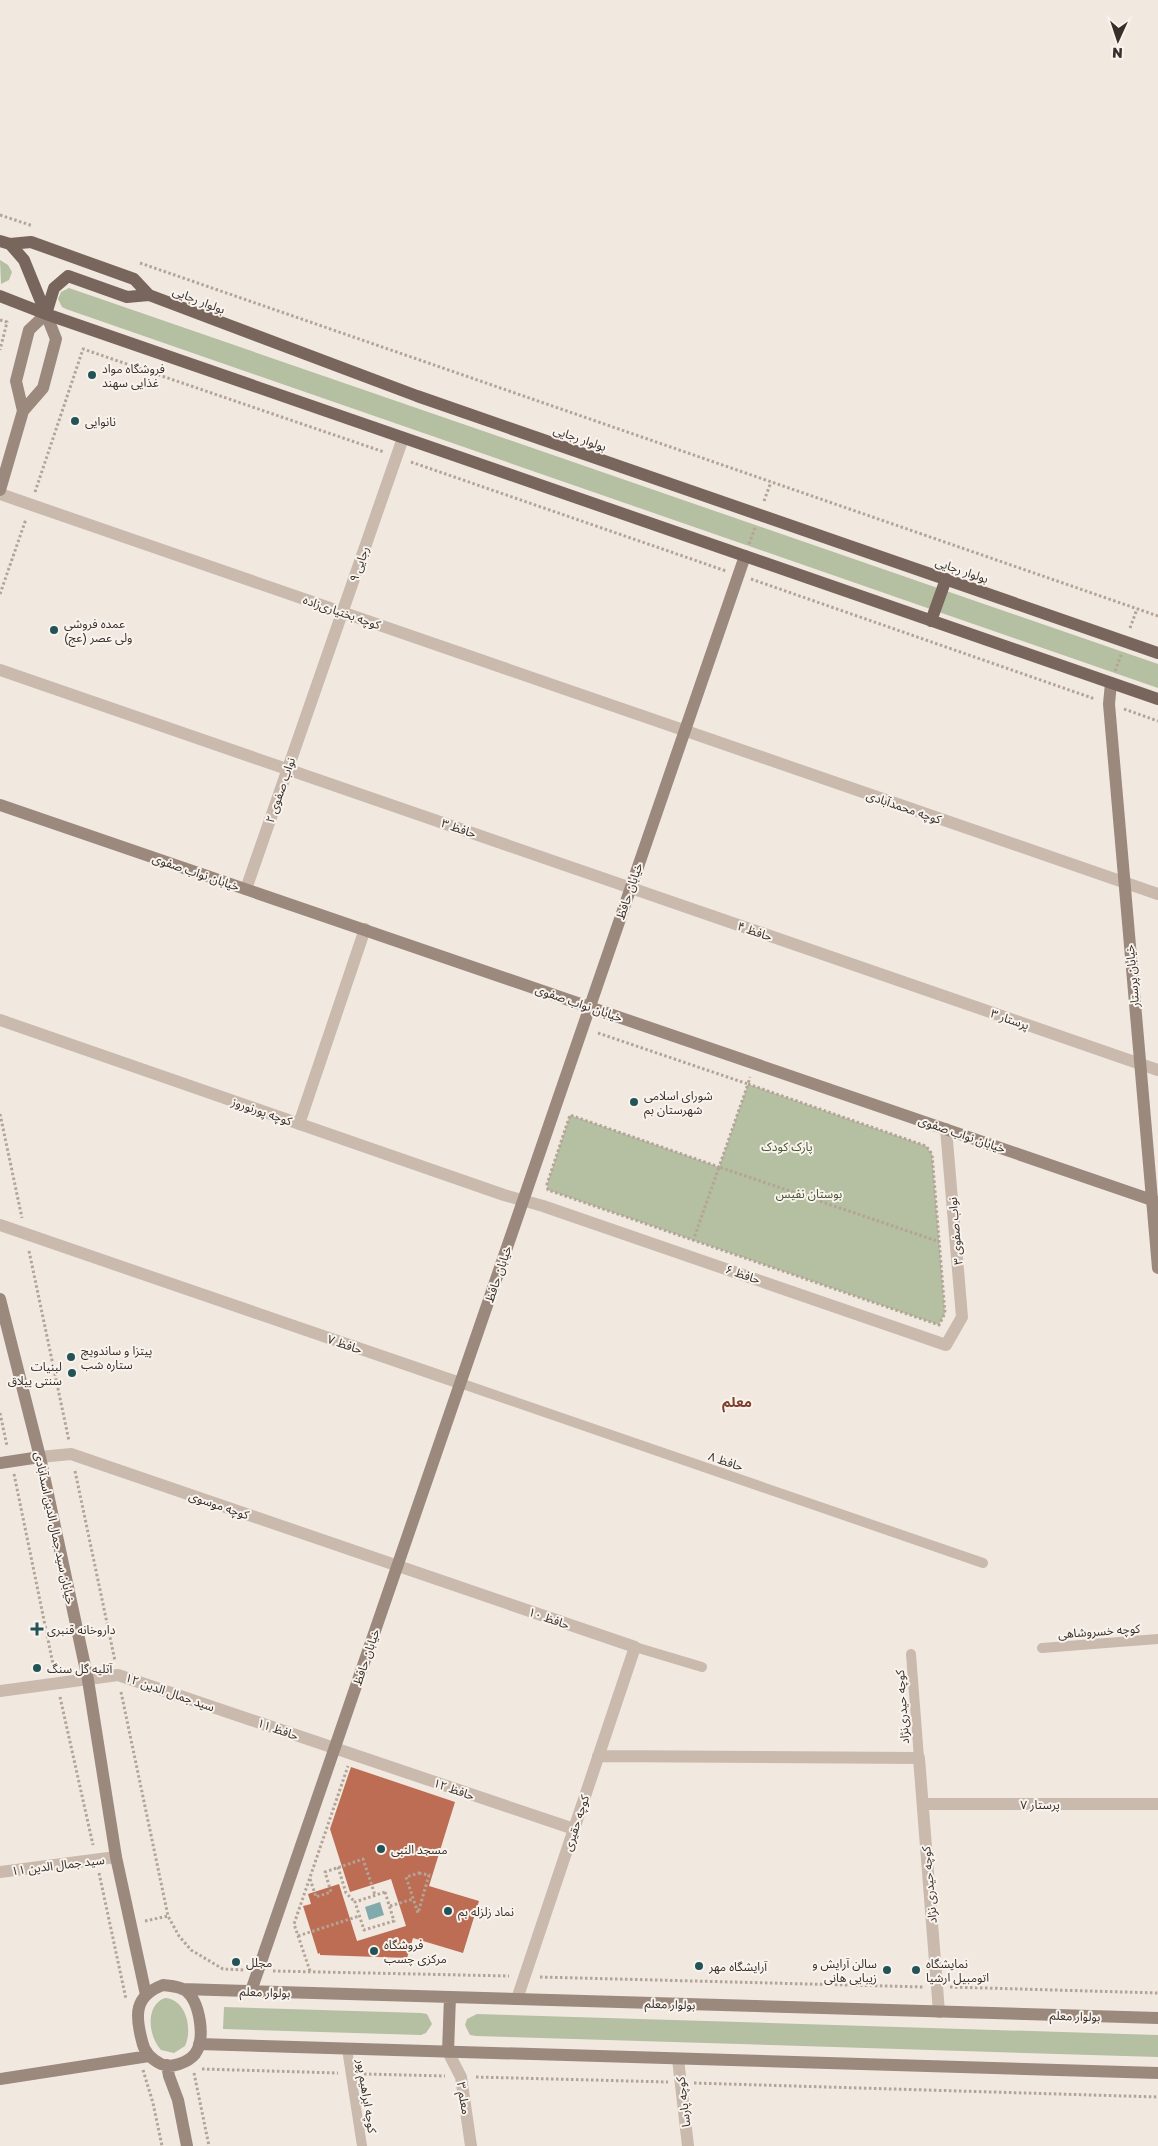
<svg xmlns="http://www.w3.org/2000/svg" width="1158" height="2146" viewBox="0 0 1158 2146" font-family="'Golos Text','Noto Sans Arabic',sans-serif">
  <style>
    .green { fill: #b5bfa1 }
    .water { fill: #81aaac }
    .building { fill: #bc6d53 }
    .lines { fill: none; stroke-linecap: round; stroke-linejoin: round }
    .path { stroke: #b4a497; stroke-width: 3; stroke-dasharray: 2.5 2.5; stroke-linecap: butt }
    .lane { stroke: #c9baad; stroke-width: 10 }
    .street { stroke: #c9baad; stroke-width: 12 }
    .secondary { stroke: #9c897e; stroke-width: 12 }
    .primary { stroke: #78665d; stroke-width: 12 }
    .poi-dot { fill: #235356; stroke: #f9f3ed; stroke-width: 2 }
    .labels { text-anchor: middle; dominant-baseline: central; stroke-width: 4; stroke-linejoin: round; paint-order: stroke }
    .street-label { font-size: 12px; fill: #382f2b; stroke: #f9f3ed }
    .poi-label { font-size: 12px; fill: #382f2b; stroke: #f9f3ed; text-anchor: start }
    .park-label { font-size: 12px; fill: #475431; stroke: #f9f3ed }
    .neighbourhood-label { font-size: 14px; font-weight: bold; fill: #803f2a; stroke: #f9f3ed }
  </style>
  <rect width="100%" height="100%" fill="#f1e9e0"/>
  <path class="green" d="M0,260L8,265L12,272L9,280L1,284Z
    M69,288L1158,664V688L66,309L62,307L58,299L61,292Z
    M748,1084L926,1146L932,1154L945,1313L939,1325L548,1190L547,1184L570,1115L719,1167Z
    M165,1998C186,1999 193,2029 185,2046L174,2053L161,2050C148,2036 145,2005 165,1998Z
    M224,2007L421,2013L427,2014L432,2024L426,2033L421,2035L223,2029Z
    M477,2014L1158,2035V2057L476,2036L470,2035L465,2025L467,2019Z"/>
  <path class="water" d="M380,1902L384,1915L369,1920L365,1907Z"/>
  <path class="building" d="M351,1767L455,1802L429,1886L479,1901L463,1953L413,1938L407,1958L320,1955V1953L318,1954L303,1906L311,1904L308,1894L339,1884L357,1941L406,1926L391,1879L350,1892L330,1829Z"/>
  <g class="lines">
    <path class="path" d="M0,215L33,226
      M140,263L1158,616
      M0,320L7,322L0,350
      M411,462L726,571
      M35,492L83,349L384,452
      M764,501L771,482
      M749,544L755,528
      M751,579L1095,699
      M0,594L26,519
      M1130,628L1137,609
      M1115,671L1121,655
      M1124,709L1158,721
      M598,1033L748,1084L750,1077
      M748,1084L926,1146L932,1154L945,1313L939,1325L548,1190L547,1184L570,1115L719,1167Z
      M0,1114L22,1218
      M693,1241L719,1167L940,1242
      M29,1251L69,1441
      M0,1413L7,1446
      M75,1471L115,1661
      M14,1474L54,1669
      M121,1692L168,1916L179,1936L191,1950L223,1969L244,1970
      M60,1697L93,1845
      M338,1867L346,1893L355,1902
      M99,1873L126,1999
      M419,1873L429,1875L418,1913L406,1877Z
      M310,1879L316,1897L331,1892L325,1872L363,1859L375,1895
      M385,1892L394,1921L364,1930L355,1902Z
      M390,1906L413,1899
      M145,1921L168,1916
      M298,1936L359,1916
      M273,1971L509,1976
      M310,1971L294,1924L348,1766
      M540,1977L924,1987
      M950,1987L1158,1993
      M202,2069L338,2073
      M143,2070L153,2103L162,2146
      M194,2073L209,2146
      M364,2074L445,2076
      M476,2077L668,2082
      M694,2083L1158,2097"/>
    <path class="lane" d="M460,1383L983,1563
      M635,1647L702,1667
      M1042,1648L1158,1639
      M911,1654L919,1758
      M347,2049L362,2146"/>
    <path class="street" d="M0,494L1158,894
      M0,670L1158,1070
      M246,889L403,438
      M0,1020L504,1195L543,1206L946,1345L962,1317L946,1129
      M299,1124L365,929
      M0,1225L460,1383
      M40,1457L71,1454L635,1647L517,1999
      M0,1691L118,1675L574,1829
      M598,1756L919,1758L939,2012
      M923,1804H1158
      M0,1872L116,1857
      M448,2052L461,2077L471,2146
      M678,2059L688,2146"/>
    <path class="secondary" d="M0,490L23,411L43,388L56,339L46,314L29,330L16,381L23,411
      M1111,683L1109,704L1158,1268
      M0,805L1158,1202
      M0,1299L40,1457L88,1680L116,1857L146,1995
      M0,1463L40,1457
      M163,1985C171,1986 178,1986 185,1990C200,2001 206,2039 195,2054C191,2059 185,2062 179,2064C173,2066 166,2066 161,2064C151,2059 144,2052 142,2041C135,2015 134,1996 163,1985Z
      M182,1989L1158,2018
      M251,1991L745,556
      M199,2044L1158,2073
      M448,2052L450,1997
      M167,2065L169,2076L178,2100L187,2146
      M0,2079L149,2056"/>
    <path class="primary" d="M0,241L10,244L31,242L134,279L149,295L417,396L1158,653
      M10,244L24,260L46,314
      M0,296L46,314L1158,699
      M46,314L54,288L68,276L127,297L149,295
      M931,621L946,579"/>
  </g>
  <g class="poi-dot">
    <circle cx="92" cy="375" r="5"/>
    <circle cx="75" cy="421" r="5"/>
    <circle cx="54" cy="630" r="5"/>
    <circle cx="634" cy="1102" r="5"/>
    <circle cx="71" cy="1357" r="5"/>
    <circle cx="72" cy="1373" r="5"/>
    <path d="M34.5 1621.5h5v5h5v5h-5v5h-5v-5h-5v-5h5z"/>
    <circle cx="37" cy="1668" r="5"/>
    <circle cx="381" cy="1849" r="5"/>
    <circle cx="448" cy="1911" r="5"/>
    <circle cx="374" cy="1951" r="5"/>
    <circle cx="236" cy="1962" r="5"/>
    <circle cx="699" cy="1966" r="5"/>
    <circle cx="887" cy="1970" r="5"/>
    <circle cx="916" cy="1970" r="5"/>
  </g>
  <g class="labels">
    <g class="street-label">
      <text transform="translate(199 300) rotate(21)">بولوار رجایی</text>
      <text transform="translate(580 438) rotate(19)">بولوار رجایی</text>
      <text transform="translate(359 564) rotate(-71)">رجایی ۹</text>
      <text transform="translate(962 570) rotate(19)">بولوار رجایی</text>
      <text transform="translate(342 612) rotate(19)">کوچه بختیاری‌زاده</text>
      <text transform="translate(280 790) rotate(-71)">نواب صفوی ۲</text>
      <text transform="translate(904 807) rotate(19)">کوچه محمدآبادی</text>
      <text transform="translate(459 828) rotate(19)">حافظ ۳</text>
      <text transform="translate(196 872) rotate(19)">خیابان نواب صفوی</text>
      <text transform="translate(629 891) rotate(-71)">خیابان حافظ</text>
      <text transform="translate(755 931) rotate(19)">حافظ ۴</text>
      <text transform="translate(1132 976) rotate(-95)">خیابان پرستار</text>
      <text transform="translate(579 1003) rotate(19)">خیابان نواب صفوی</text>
      <text transform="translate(1010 1019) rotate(19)">پرستار ۳</text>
      <text transform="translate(262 1111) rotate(19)">کوچه پورنوروز</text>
      <text transform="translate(962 1134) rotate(19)">خیابان نواب صفوی</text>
      <text transform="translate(955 1231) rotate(-95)">نواب صفوی ۳</text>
      <text transform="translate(498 1274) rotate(-71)">خیابان حافظ</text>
      <text transform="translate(743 1274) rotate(19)">حافظ ۶</text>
      <text transform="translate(345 1344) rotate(19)">حافظ ۷</text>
      <text transform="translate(726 1461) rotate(19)">حافظ ۸</text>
      <text transform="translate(219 1505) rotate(19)">کوچه موسوی</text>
      <text transform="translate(55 1528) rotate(78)">خیابان سید جمال الدین اسدآبادی</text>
      <text transform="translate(549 1618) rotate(19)">حافظ ۱۰</text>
      <text transform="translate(1099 1631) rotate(-4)">کوچه خسروشاهی</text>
      <text transform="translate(366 1657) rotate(-71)">خیابان حافظ</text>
      <text transform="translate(170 1692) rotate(19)">سید جمال الدین ۱۲</text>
      <text transform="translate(902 1707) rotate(-94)">کوچه حیدری‌نژاد</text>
      <text transform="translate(278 1729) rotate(19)">حافظ ۱۱</text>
      <text transform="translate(454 1789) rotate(19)">حافظ ۱۲</text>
      <text x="1040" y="1804">پرستار ۷</text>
      <text transform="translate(576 1823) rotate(-72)">کوچه حقیری</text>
      <text transform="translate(58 1865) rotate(-7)">سید جمال الدین ۱۱</text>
      <text transform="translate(929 1885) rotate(-95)">کوچه حیدری نژاد</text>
      <text transform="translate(265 1992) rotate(2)">بولوار معلم</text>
      <text transform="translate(670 2004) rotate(2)">بولوار معلم</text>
      <text transform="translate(1075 2016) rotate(2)">بولوار معلم</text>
      <text transform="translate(367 2096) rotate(81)">کوچه ابراهیم پور</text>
      <text transform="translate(464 2098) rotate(81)">معلم ۳</text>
      <text transform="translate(683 2102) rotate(-97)">کوچه پارسا</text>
    </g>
    <g class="poi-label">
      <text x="102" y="368">فروشگاه مواد<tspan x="102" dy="14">غذایی سهند</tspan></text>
      <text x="85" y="421">نانوایی</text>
      <text x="64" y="623">عمده فروشی<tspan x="64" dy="14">ولی عصر (عج)</tspan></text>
      <text x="644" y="1095">شورای اسلامی<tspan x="644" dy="14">شهرستان بم</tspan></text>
      <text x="81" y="1350">پیتزا و ساندویچ<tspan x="81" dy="14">ستاره شب</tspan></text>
      <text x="62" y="1366" text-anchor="end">لبنیات<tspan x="62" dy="14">سنتی ییلاق</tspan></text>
      <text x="47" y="1629">داروخانه قنبری</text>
      <text x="47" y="1668">آتلیه گل سنگ</text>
      <text x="391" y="1849">مسجد النبی</text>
      <text x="458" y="1911">نماد زلزله بم</text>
      <text x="384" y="1944">فروشگاه<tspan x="384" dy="14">مرکزی چسب</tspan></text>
      <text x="246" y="1962">مجلل</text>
      <text x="877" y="1963" text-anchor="end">سالن آرایش و<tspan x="877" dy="14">زیبایی هانی</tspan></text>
      <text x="926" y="1963">نمایشگاه<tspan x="926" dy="14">اتومبیل ارشیا</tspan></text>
      <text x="709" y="1966">آرایشگاه مهر</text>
    </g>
    <g class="park-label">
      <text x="787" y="1146">پارک کودک</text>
      <text x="809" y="1193">بوستان نفیس</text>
    </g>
    <g class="neighbourhood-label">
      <text x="737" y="1401">معلم</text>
    </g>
  </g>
  <g transform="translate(1118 40) rotate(183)" stroke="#f9f3ed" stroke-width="4" paint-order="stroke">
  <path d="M0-4L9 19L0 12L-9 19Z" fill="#382f2b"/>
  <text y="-8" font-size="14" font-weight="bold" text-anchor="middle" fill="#382f2b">N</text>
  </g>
</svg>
